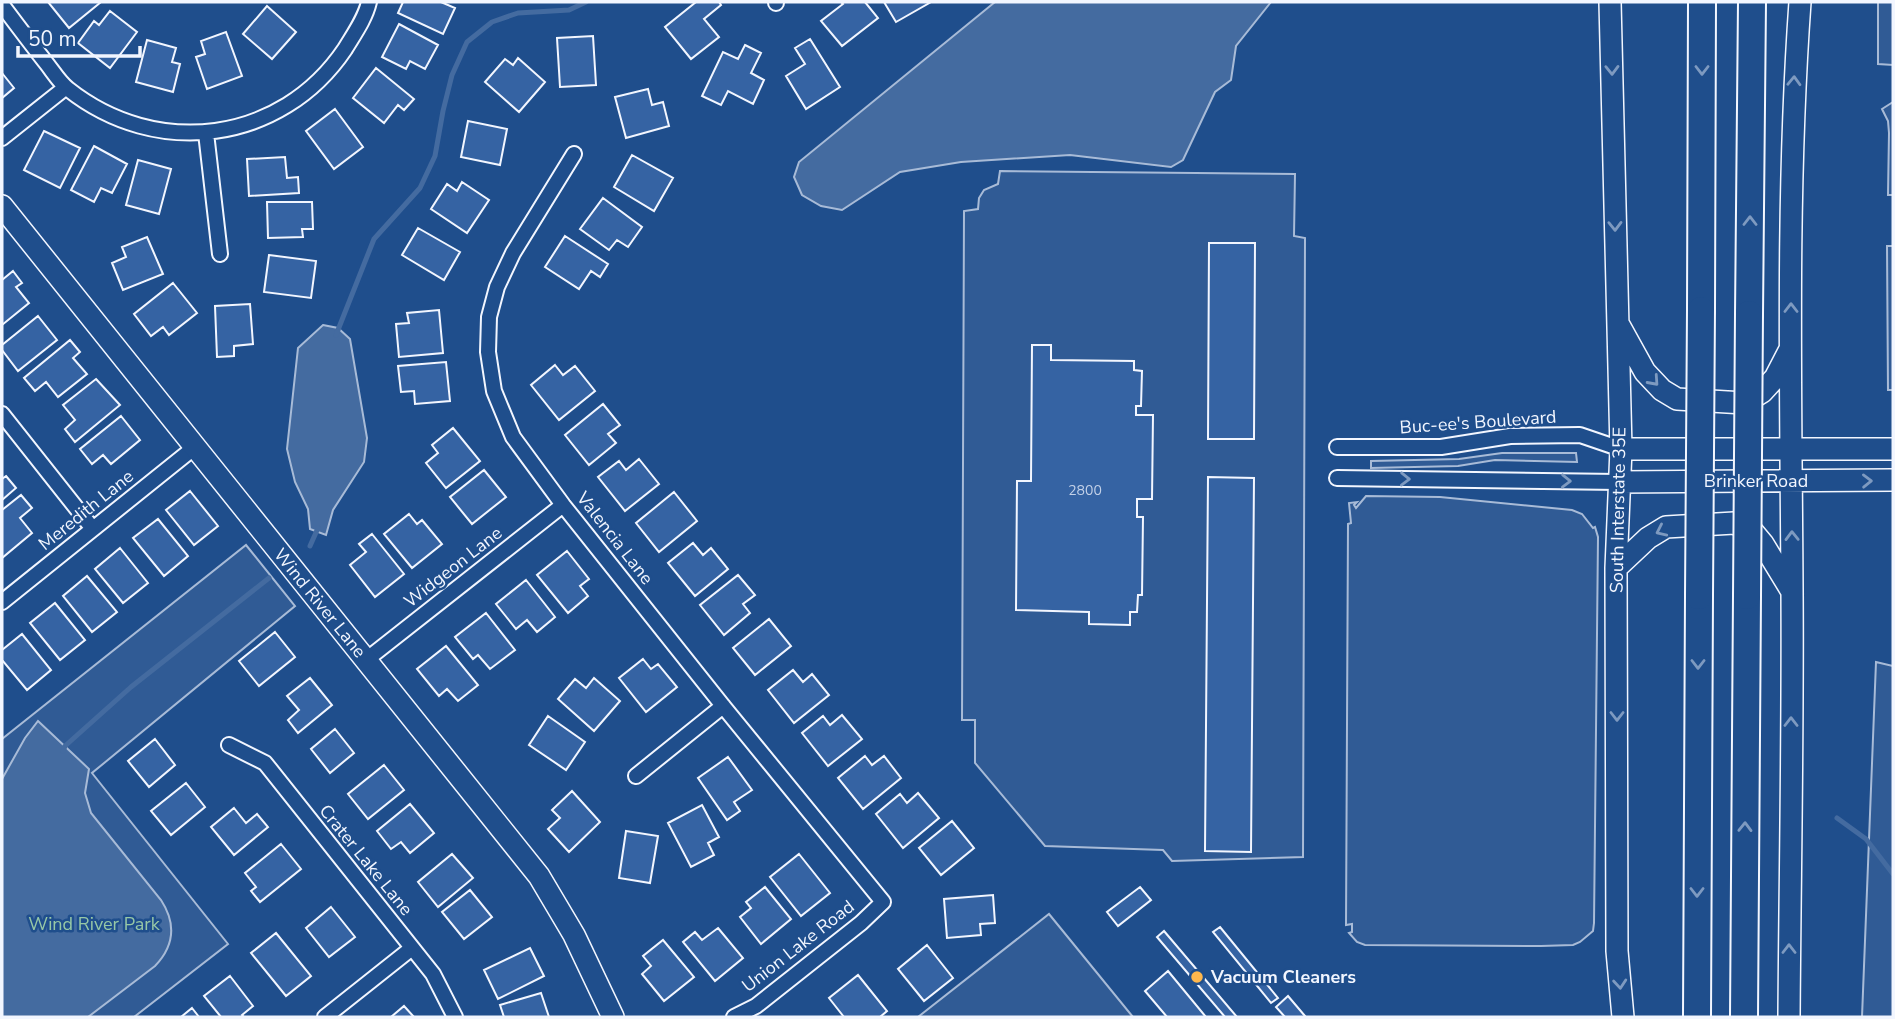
<svg xmlns="http://www.w3.org/2000/svg" width="1895" height="1019" viewBox="0 0 1895 1019" font-family="'Nunito Sans',sans-serif">
  <style>
    .built { fill: #305b95; stroke: #a8bbd7; stroke-width: 2 }
    .water { fill: #446ba0; stroke: #a8bbd7; stroke-width: 2 }
    .lines { fill: none; stroke-linecap: round; stroke-linejoin: round }
    .stream { stroke: #446ba0; stroke-width: 5 }
    .building { fill: #3563a3; stroke: #f2f6ff; stroke-width: 2 }
    .street-casing { stroke: #f2f6ff; stroke-width: 18 }
    .secondary-casing { stroke: #f2f6ff; stroke-width: 24 }
    .highway-casing { stroke: #f2f6ff; stroke-width: 30 }
    .street { stroke: #1f4e8c; stroke-width: 14 }
    .secondary { stroke: #1f4e8c; stroke-width: 21 }
    .highway { stroke: #1f4e8c; stroke-width: 26 }
    .highway-bridge-casing { stroke: #f2f6ff; stroke-width: 30; stroke-linecap: butt }
    .highway-bridge { stroke: #1f4e8c; stroke-width: 26 }
    .oneway { stroke: #7e9ac0 }
    .poi-dot { fill: #ffb74d; stroke: #1f4e8c; stroke-width: 2.5 }
    .labels { text-anchor: middle; dominant-baseline: central; stroke-width: 5; stroke-linejoin: round; paint-order: stroke }
    .number-label { font-size: 14px; fill: #c3d1e8 }
    .street-label { font-size: 18px; fill: #f2f6ff; stroke: #1f4e8c }
    .park-label { font-size: 18px; fill: #97c8a6; stroke: #1f4e8c }
    .poi-label { font-size: 18px; font-weight: bold; fill: #f2f6ff; stroke: #1f4e8c; text-anchor: start }
  </style>
  <rect width="100%" height="100%" fill="#1f4e8c"/>
  <path class="built" d="M1878,2H1893V65L1878,64Z
    M1893,102V195H1888L1889,133L1888,121L1882,109Z
    M1000,171L1295,174L1294,236L1305,238L1303,857L1172,861L1163,850L1045,846L975,763V720H962L964,211L978,209L979,198L984,190L998,184Z
    M1887,246H1893V390H1888Z
    M1502,453H1576L1577,462L1495,460L1458,466L1371,468V461L1459,459Z
    M1366,496L1440,497L1572,510L1582,514L1593,528L1595,527L1598,537L1594,923L1593,931L1580,942L1573,945L1541,946L1365,945L1357,942L1349,933L1352,932V924L1346,925L1348,524L1351,523L1349,503L1357,502L1354,505L1356,508Z
    M246,545L295,606L92,773L228,944L134,1017H2V739Z
    M1876,662L1893,666V1017H1862Z
    M1049,914L1133,1017H918Z"/>
  <path class="water" d="M995,2H1271L1236,46L1231,80L1215,92L1183,160L1171,167L1070,155L961,162L900,172L842,210L821,206L802,195L794,177L799,162Z
    M323,325L338,328L350,339L367,438L364,462L333,510L326,535L310,529L308,509L295,482L287,449L298,348Z
    M38,721L89,769L85,793L91,813L161,900C176,923 175,945 155,966L88,1017H2V779L25,738Z"/>
  <g class="lines">
    <path class="stream" d="M336,335L374,239L420,188L435,156L443,111L452,75L467,42L492,22L518,13L569,10L586,2
      M310,546L318,528
      M63,751L65,746L131,687L269,578
      M1837,818L1866,839L1893,874"/>
  </g>
  <path class="building" d="M48,2H101L69,28Z
    M403,2H441L455,8L443,34L398,13Z
    M696,2H719L721,5L704,19L719,37L691,59L665,27Z
    M841,2H865L878,18L842,46L821,21L843,4Z
    M884,2H931L896,22Z
    M267,6L296,32L272,59L243,34Z
    M110,11L137,32L110,68L78,43L94,21L99,25Z
    M399,24L438,45L425,69L410,61L406,69L382,57Z
    M226,32L242,76L207,89L196,57L205,54L201,41Z
    M593,36L596,85L560,87L557,38Z
    M810,39L840,87L806,109L786,76L805,64L795,48Z
    M147,40L176,48L172,62L180,64L173,92L136,82Z
    M745,45L761,53L751,73L764,80L753,104L728,91L721,105L702,96L723,52L738,59Z
    M518,58L545,82L519,112L485,82L505,59L513,65Z
    M376,68L414,99L404,110L398,105L384,123L353,98Z
    M2,73L14,88L2,98Z
    M648,89L652,105L663,102L669,126L626,138L615,97Z
    M335,109L363,147L334,169L306,131Z
    M468,121L507,129L500,165L461,157Z
    M44,131L80,148L60,188L24,170Z
    M94,146L127,164L112,193L101,188L94,202L71,190Z
    M632,155L673,178L654,211L614,187Z
    M285,157L287,178L298,177L299,193L249,196L247,159Z
    M138,160L171,169L159,214L126,205Z
    M462,182L489,200L467,233L431,209L447,184L457,191Z
    M603,198L642,227L628,247L617,240L609,250L580,229Z
    M267,202H312L313,229H302L303,237L268,238Z
    M418,228L460,252L444,280L402,255Z
    M565,236L608,264L600,277L591,271L579,289L545,267Z
    M147,237L163,274L123,290L112,263L126,257L122,247Z
    M1209,243H1255L1254,439H1208Z
    M269,255L316,261L311,298L264,292Z
    M13,271L22,283L16,287L29,303L2,325V280Z
    M173,283L197,313L169,335L163,327L151,336L134,314Z
    M250,304L253,344L234,346V356L217,357L215,306Z
    M439,310L443,353L399,357L396,324L409,323L407,313Z
    M38,316L57,340L18,371L2,350V345Z
    M70,340L80,352L73,358L87,374L58,397L46,382L35,391L24,378Z
    M1032,345H1051V360L1134,361V370L1142,371L1141,406H1136V415H1153L1152,499H1137V517H1143L1142,595H1138L1137,612H1130V625L1089,624V612L1016,610L1017,481H1031Z
    M446,362L450,401L415,404L414,391L401,392L398,366Z
    M555,365L563,375L575,366L595,391L559,420L531,385Z
    M96,379L120,405L75,442L65,429L75,420L63,405Z
    M603,404L620,425L608,434L616,443L589,465L565,435Z
    M121,416L140,440L111,464L103,455L92,464L80,449Z
    M453,428L480,461L446,488L426,463L438,453L432,445Z
    M639,459L659,484L625,511L598,477L619,461L626,470Z
    M484,470L506,497L472,524L450,497Z
    M6,476L16,488L2,500V479Z
    M1208,477L1254,478L1251,852L1205,851Z
    M190,491L218,526L194,545L166,510Z
    M674,492L697,521L659,552L636,523Z
    M21,495L32,508L20,518L32,533L2,558V510Z
    M409,514L417,524L422,520L442,544L412,568L384,534Z
    M158,519L188,556L164,576L133,538Z
    M372,534L404,574L375,597L350,565L366,552L359,544Z
    M693,543L703,555L711,548L728,569L695,596L668,563Z
    M120,548L148,583L123,603L95,569Z
    M567,551L589,579L580,586L588,596L568,613L537,575Z
    M738,575L755,595L743,604L750,613L724,635L700,605Z
    M87,576L117,612L92,632L63,596Z
    M526,580L555,617L537,632L527,620L516,629L496,604Z
    M55,603L85,640L60,660L30,623Z
    M486,613L515,650L490,669L478,655L473,659L455,637Z
    M769,619L791,646L755,675L733,648Z
    M275,632L295,657L259,686L239,661Z
    M22,634L51,670L27,690L2,660V650Z
    M446,646L478,685L458,701L447,689L439,696L417,669Z
    M643,659L651,669L658,664L677,687L646,712L619,678Z
    M793,670L803,682L812,674L829,695L794,723L768,690Z
    M310,678L332,705L298,733L288,720L299,710L287,696Z
    M594,678L620,701L594,731L558,699L575,679L586,688Z
    M842,715L862,739L828,766L802,733L823,716L830,725Z
    M548,716L585,742L566,770L529,745Z
    M335,729L354,753L330,773L311,749Z
    M155,739L175,765L149,787L128,761Z
    M865,756L872,765L884,756L901,778L863,809L838,778Z
    M728,757L752,790L734,802L740,811L727,820L698,778Z
    M384,765L404,790L368,819L348,794Z
    M186,783L205,807L171,835L151,811Z
    M572,791L600,822L569,852L548,829L560,818L552,810Z
    M918,793L939,818L903,848L876,814L900,794L907,803Z
    M410,804L434,833L410,853L401,842L391,849L377,831Z
    M702,805L719,837L708,843L714,855L691,867L668,823Z
    M234,808L246,823L257,814L268,827L234,855L211,827Z
    M952,821L974,848L941,875L919,848Z
    M626,831L658,836L650,883L619,878Z
    M281,844L301,869L260,902L251,891L256,887L245,873Z
    M452,854L473,878L438,907L418,882Z
    M799,854L830,893L801,916L770,877Z
    M765,887L791,919L761,944L740,917L751,908L746,902Z
    M1140,887L1151,900L1118,926L1107,912Z
    M470,890L492,917L464,939L442,912Z
    M993,895L995,923L980,924L981,935L947,938L944,899Z
    M331,907L355,937L329,957L306,928Z
    M1220,927L1278,998L1271,1003L1213,932Z
    M718,928L743,958L715,981L683,942L695,932L702,940Z
    M1164,931L1237,1017H1225L1157,937Z
    M276,933L311,976L286,996L251,953Z
    M663,940L694,977L664,1001L642,974L651,966L643,956Z
    M927,945L953,978L924,1001L898,969Z
    M530,948L544,976L498,999L484,970Z
    M1168,971L1206,1017H1167L1145,991Z
    M858,975L887,1011L880,1017H844L829,998Z
    M230,976L253,1006L242,1015L244,1017H221L204,996Z
    M541,993L549,1017H504L500,1005Z
    M1288,996L1305,1016L1304,1017H1285L1276,1007Z
    M404,1006L414,1017H391Z
    M192,1008L199,1017H181Z"/>
  <g class="lines">
    <g class="street-casing">
      <path id="street" d="M776,3V2
        M2,5C17,25 32,45 47,64C54,73 60,83 68,89C156,159 281,144 345,49C354,34 365,19 369,2
        M206,133L220,254
        M2,138L65,88
        M574,154L513,253L497,287L489,317L488,352L494,391L513,437L563,505L723,706L883,902L861,923L756,1006L734,1017
        M2,414L93,529
        M1337,447H1441L1510,436L1580,435L1621,449
        M1337,478L1619,482
        M2,602L195,447
        M366,660L563,505
        M229,745L265,763L433,974L455,1017
        M636,776L723,706
        M325,1017L412,948"/>
    </g>
    <g class="secondary-casing">
      <path id="secondary" d="M1610,2L1621,449L1616,568L1617,951L1623,1017
        M2,206L539,876L574,935L613,1017
        M1619,325L1645,372L1662,390L1677,399L1744,403L1762,392L1775,378L1789,351
        M1621,449H1893
        M1619,482L1893,480
        M1616,568L1648,538L1666,527L1734,523L1753,532L1763,544L1791,590
        M1789,1017C1790,874 1793,732 1792,589C1791,393 1786,197 1800,2"/>
    </g>
    <g class="highway-casing">
      <path id="highway" d="M1701,310L1702,2
        M1749,314L1752,2
        M1697,1017L1699,596
        M1744,1017L1747,596"/>
    </g>
    <use href="#street" class="street"/>
    <use href="#secondary" class="secondary"/>
    <use href="#highway" class="highway"/>
    <g class="highway-bridge-casing">
      <path id="highway-bridge" d="M1699,596L1701,310
        M1747,596L1749,314"/>
    </g>
    <use href="#highway-bridge" class="highway-bridge"/>
  </g>
  <defs><path id="oneway-chevron" d="M-2-3.5L2.5 0L-2 3.5" fill="none" stroke-width="1.6" stroke-linecap="round" stroke-linejoin="round" transform="scale(1.75)"/></defs>
  <g class="oneway">
    <use href="#oneway-chevron" transform="translate(1612 70) rotate(89)"/>
    <use href="#oneway-chevron" transform="translate(1702 70) rotate(90)"/>
    <use href="#oneway-chevron" transform="translate(1794 81) rotate(-88)"/>
    <use href="#oneway-chevron" transform="translate(1750 221) rotate(-90)"/>
    <use href="#oneway-chevron" transform="translate(1615 226) rotate(89)"/>
    <use href="#oneway-chevron" transform="translate(1791 308) rotate(-90)"/>
    <use href="#oneway-chevron" transform="translate(1654 381) rotate(48)"/>
    <use href="#oneway-chevron" transform="translate(1405 479) rotate(1)"/>
    <use href="#oneway-chevron" transform="translate(1566 481) rotate(1)"/>
    <use href="#oneway-chevron" transform="translate(1867 481) rotate(-1)"/>
    <use href="#oneway-chevron" transform="translate(1661 531) rotate(155)"/>
    <use href="#oneway-chevron" transform="translate(1792 536) rotate(-91)"/>
    <use href="#oneway-chevron" transform="translate(1698 664) rotate(90)"/>
    <use href="#oneway-chevron" transform="translate(1617 716) rotate(90)"/>
    <use href="#oneway-chevron" transform="translate(1791 722) rotate(-90)"/>
    <use href="#oneway-chevron" transform="translate(1745 827) rotate(-89)"/>
    <use href="#oneway-chevron" transform="translate(1697 892) rotate(90)"/>
    <use href="#oneway-chevron" transform="translate(1789 949) rotate(-90)"/>
    <use href="#oneway-chevron" transform="translate(1620 984) rotate(85)"/>
  </g>
  <circle class="poi-dot" cx="1197" cy="977" r="7"/>
  <g class="labels">
    <g class="number-label">
      <text x="1085" y="490">2800</text>
    </g>
    <g class="street-label">
      <text transform="translate(1478 422) rotate(-4)">Buc-ee's Boulevard</text>
      <text x="1756" y="481">Brinker Road</text>
      <text transform="translate(86 510) rotate(-39)">Meredith Lane</text>
      <text transform="translate(1618 510) rotate(-89)">South Interstate 35E</text>
      <text transform="translate(615 538) rotate(52)">Valencia Lane</text>
      <text transform="translate(453 567) rotate(-38)">Widgeon Lane</text>
      <text transform="translate(320 603) rotate(51)">Wind River Lane</text>
      <text transform="translate(366 860) rotate(51)">Crater Lake Lane</text>
      <text transform="translate(798 946) rotate(-38)">Union Lake Road</text>
    </g>
    <g class="park-label">
      <text x="94" y="924">Wind River Park</text>
    </g>
    <g class="poi-label">
      <text x="1211" y="977">Vacuum Cleaners</text>
    </g>
  </g>
  <rect width="1895" height="1019" fill="none" stroke="#f2f6ff" stroke-width="7"/>
  <path d="M18 46v10h122v-10" fill="none" stroke="#f2f6ff" stroke-width="3.5"/>
  <text x="28" y="46" font-size="21" fill="#f2f6ff" stroke="#1f4e8c" stroke-width="5" paint-order="stroke">50 m</text>
</svg>
